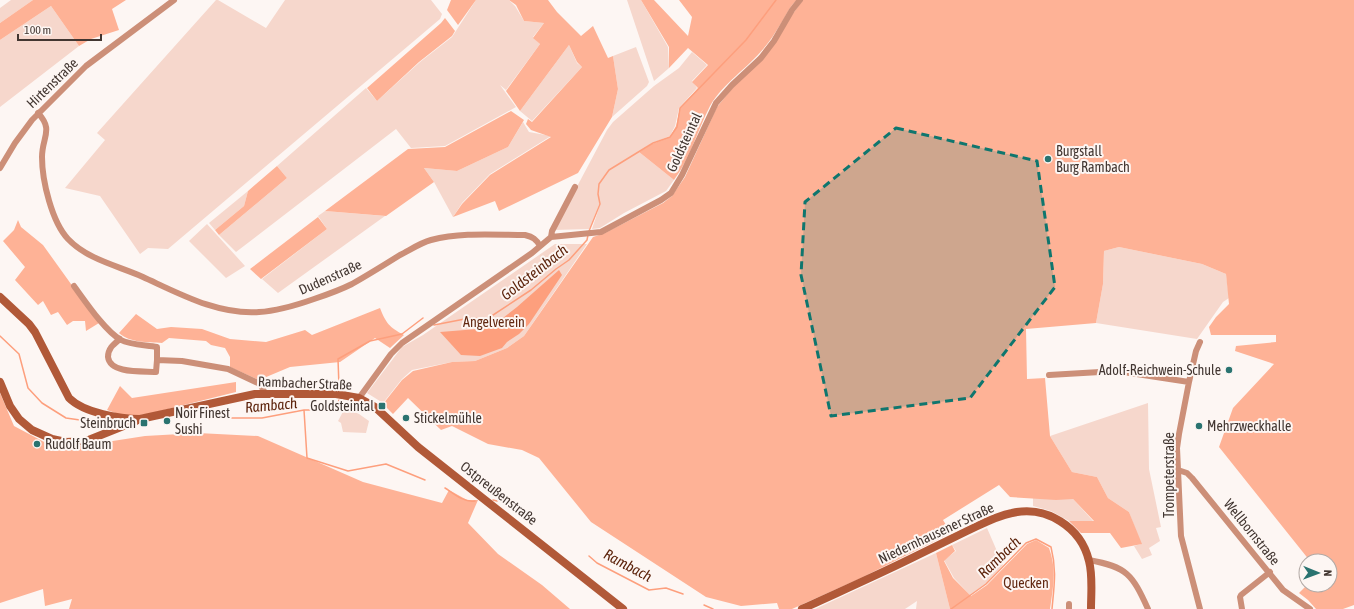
<svg xmlns="http://www.w3.org/2000/svg" width="1354" height="609" viewBox="0 0 1354 609" font-family="'Asap Condensed',sans-serif">
  <style>
    .green { fill: #f6d7cc }
    .forest { fill: #feb296 }
    .water { fill: #fd9f7d }
    .lines { fill: none; stroke-linecap: round; stroke-linejoin: round }
    .stream { stroke: #fd9f7d; stroke-width: 1.5 }
    .street { stroke: #cc8f78; stroke-width: 6 }
    .secondary { stroke: #b15938; stroke-width: 8 }
    .marked { fill: #0f766e; fill-opacity: 0.2; stroke: #0f766e; stroke-width: 3; stroke-dasharray: 8 5; stroke-linejoin: round }
    .poi-dot { fill: #2a7370; stroke: #fdf6f3; stroke-width: 1.5 }
    .labels { text-anchor: middle; dominant-baseline: central; stroke-width: 4; stroke-linejoin: round; paint-order: stroke }
    .street-label { font-size: 14px; fill: #423631; stroke: #fdf6f3 }
    .poi-label { font-size: 14px; fill: #423631; stroke: #fdf6f3; text-anchor: start }
    .park-label { font-size: 14px; fill: #612710; stroke: #fdf6f3 }
    .water-label { font-size: 15px; font-style: italic; fill: #5d240c; stroke: #fdf6f3 }
  </style>
  <rect width="100%" height="100%" fill="#fdf6f3"/>
  <path class="green" d="M11,0H33L0,23V8Z
    M216,0H218L266,28L285,0H431L442,14L440,19L168,249L148,248L140,254L100,196L65,188L105,140L97,133Z
    M476,0H509L515,6L524,21L544,23L533,37L540,44L506,90L500,85L516,107L445,146L411,148L396,129L236,252L219,235L287,178L277,166L366,88L377,101L420,62L452,37Z
    M627,0H641L668,47L669,68L654,81Z
    M51,6L79,46L0,107V40Z
    M569,45L577,63L582,67L532,121L520,111Z
    M636,47L649,82L647,86L612,117L618,89L613,56Z
    M692,52L707,65L692,81L697,88L679,108L675,126L670,136L652,143L639,152L674,180L666,191L624,213L600,228L592,229L600,205V202L589,229L554,230L607,130L613,122L654,86L679,68Z
    M523,122L529,132L551,136L490,174L462,203L453,217L434,182L424,168L457,171L508,147Z
    M248,191L244,206L215,230L209,223Z
    M325,211L385,216L278,293L262,279L327,229L318,216Z
    M207,224L245,266L226,278L189,241Z
    M555,244H587L524,336L507,348L475,361L452,362L412,370L402,379L383,403L367,393L402,347L423,335Z
    M1119,247L1202,264L1226,274L1229,298L1223,302L1197,339L1096,323L1103,284L1104,251Z
    M1148,403L1149,469L1161,527L1156,528L1160,541L1149,548L1152,555L1142,559L1134,546L1141,544L1129,512L1108,498L1097,477L1072,472L1050,436Z
    M345,408L359,414L369,421L366,433L343,432L341,423L338,421Z
    M1033,498L1073,499L1094,522L1069,521L1051,511L1033,506Z
    M987,528L1003,565L986,584L970,595L954,578L944,560L956,551L952,545Z
    M936,553L950,609H916L917,601L905,609H815Z"/>
  <path class="forest" d="M33,0H126L112,9L119,30L91,39L79,46L51,6L0,40V23Z
    M451,0H476L458,25L447,10Z
    M509,0H548L557,12L581,36L593,26L608,58L613,56L618,89L612,117L578,173L499,211L495,201L453,217L462,204L490,175L551,137L531,130L526,124L528,119L532,122L582,67L577,62L569,45L520,111L506,91L540,44L533,38L544,23L524,21L516,5Z
    M641,0H654L688,36L692,17L679,0H797C789,7 786,16 780,25C775,33 770,41 764,48C747,69 724,82 710,106C697,131 691,157 674,180L639,152L652,144L670,137L676,126L680,108L698,88L692,82L708,65L688,48L669,68V47Z
    M803,0H1354V605L1343,609H1316L1308,600L1299,593L1307,585H1330V561H1310L1219,447L1233,408L1274,364L1235,351L1236,346L1276,342V335H1211L1209,327L1216,317L1229,304L1226,274L1202,264L1119,247L1104,251L1103,284L1096,323L1026,329L1027,379L1045,378L1050,436L1072,472L1097,477L1108,498L1129,512L1142,544L1121,548L1110,533H1081L1069,521H1094L1073,499L1056,500L1010,497L999,485L943,520L951,533L861,578L792,609H779L777,603L741,606L706,597L591,522L539,458L522,450L488,444L452,426L441,430L408,398L393,414L383,404L402,380L413,371L452,362L475,361L507,348L524,336L593,237L605,233L663,203L672,196L685,177L717,107L788,20Z
    M445,18L455,31L452,36L419,62L377,101L367,88L441,23Z
    M511,111L524,120L508,147L457,171L424,168L434,182L386,216L325,211L408,149L445,147Z
    M277,166L287,178L219,235L215,230L244,206L248,191Z
    M318,217L327,229L261,279L250,269Z
    M18,220L21,227L43,245L99,323L86,331L85,321H73L67,325L58,312L51,315L43,301L38,305L15,280L25,267L3,241L14,230Z
    M380,308C386,323 389,327 404,335L390,348L375,338L340,362L290,367L259,380L230,367V357L225,348L211,345L206,341L169,338L162,343C148,342 130,343 119,333L136,314L157,329L171,327L202,329L230,339L266,342L305,330L312,335Z
    M236,382V392L148,414L133,416L121,415L107,410L120,386L132,398Z
    M0,393L14,426L48,444L62,446L74,447L145,436L198,433L258,436L363,482L442,503L449,490L467,500H478L468,523L498,554L542,585L570,609H69L72,599L45,606L43,589L0,603Z
    M1036,540L1049,548C1057,570 1053,587 1050,609H950L936,553L952,545L955,551L944,561L953,578L971,596L987,585L1027,544Z"/>
  <path class="water" d="M559,270L562,275L529,324L519,334L507,342L502,348L480,356L461,355L440,332L490,328L517,307Z"/>
  <g class="lines">
    <path class="stream" d="M589,231L600,204L598,194L599,184L609,170L653,143L670,137L677,127L680,108L746,40L776,0
      M434,325L470,318L487,319L531,290L556,269L569,260L587,240L588,235
      M0,336L19,354L28,388L42,403L66,418L101,423
      M339,387L338,359L370,341L402,334L423,318
      M304,410L307,458L348,471L386,464L425,480
      M215,418H262L304,410H328L337,406L339,400
      M445,488C453,493 464,503 475,501
      M493,500L497,501
      M589,556L597,563L649,590L666,588L683,594
      M704,605L713,609
      M951,609L986,584L1026,543L1036,539L1051,547C1057,571 1054,586 1052,609"/>
    <path class="street" d="M38,113C54,130 42,137 42,157C42,181 52,222 68,239C88,260 119,266 143,277C180,294 218,315 259,312C278,311 297,305 314,299C326,295 340,290 352,284C368,275 384,265 400,255C410,250 420,243 431,240C462,232 494,235 525,235C533,237 536,239 540,246
      M0,168L15,143L32,120L86,66L174,0
      M551,237L552,231L575,187
      M74,286C85,301 105,331 121,340C130,345 147,345 157,347V360
      M120,339C114,344 108,348 108,357C110,374 143,371 156,372L157,360L182,361L228,369L260,384L265,393
      M1049,375L1117,371L1189,382
      M359,398L391,354L402,343L532,253L551,237L601,232L661,200L671,193L682,175L716,103L732,85L761,58L774,41L792,10L800,0
      M1178,470L1187,473L1192,478L1283,590L1310,609
      M1089,560C1127,567 1132,574 1148,609
      M1069,604V609
      M1200,609L1181,536L1177,448L1179,434L1189,382L1196,351L1200,342
      M1242,609L1240,597L1241,595L1270,572"/>
    <path class="secondary" d="M0,297L29,324L35,332L69,398C84,413 120,419 140,419L255,394H336L359,398L375,407L418,447L623,609
      M0,382L10,406L19,419L32,430L52,439L66,442L86,441L136,421
      M802,609C841,591 880,574 918,555C934,547 951,539 967,531C982,524 996,516 1012,513C1046,505 1081,527 1089,561C1093,576 1091,593 1091,609"/>
  </g>
  <path class="marked" d="M896,128L1037,161L1055,287L970,398L831,416L801,275L805,202Z"/>
  <g class="poi-dot">
    <circle cx="1048" cy="159" r="4"/>
    <circle cx="1229" cy="370" r="4"/>
    <rect x="378" y="402" width="8" height="8" rx="2"/>
    <circle cx="406" cy="418" r="4"/>
    <circle cx="167" cy="421" r="4"/>
    <rect x="140" y="419" width="8" height="8" rx="2"/>
    <circle cx="1199" cy="426" r="4"/>
    <circle cx="37" cy="444" r="4"/>
  </g>
  <g class="labels">
    <g class="street-label">
      <text transform="translate(52 83) rotate(-44)">Hirtenstraße</text>
      <text transform="translate(684 142) rotate(-65)">Goldsteintal</text>
      <text transform="translate(330 277) rotate(-24)">Dudenstraße</text>
      <text transform="translate(305 383) rotate(2)">Rambacher Straße</text>
      <text transform="translate(1169 475) rotate(-90)">Trompeterstraße</text>
      <text transform="translate(499 493) rotate(38)">Ostpreußenstraße</text>
      <text transform="translate(1252 532) rotate(51)">Wellbornstraße</text>
      <text transform="translate(936 533) rotate(-25)">Niedernhausener Straße</text>
    </g>
    <g class="poi-label">
      <text x="1056" y="151">Burgstall<tspan x="1056" dy="16">Burg Rambach</tspan></text>
      <text x="1221" y="370" text-anchor="end">Adolf-Reichwein-Schule</text>
      <text x="374" y="406" text-anchor="end">Goldsteintal</text>
      <text x="175" y="413">Noir Finest<tspan x="175" dy="16">Sushi</tspan></text>
      <text x="414" y="418">Stickelmühle</text>
      <text x="136" y="423" text-anchor="end">Steinbruch</text>
      <text x="1207" y="426">Mehrzweckhalle</text>
      <text x="45" y="444">Rudolf Baum</text>
    </g>
    <g class="park-label">
      <text x="494" y="322">Angelverein</text>
      <text x="1026" y="583">Quecken</text>
    </g>
    <g class="water-label">
      <text transform="translate(534 272) rotate(-38)">Goldsteinbach</text>
      <text transform="translate(271 405) rotate(-5)">Rambach</text>
      <text transform="translate(999 557) rotate(-44)">Rambach</text>
      <text transform="translate(628 565) rotate(28)">Rambach</text>
    </g>
  </g>
  <g transform="translate(1318 573) rotate(91)"><circle r="19" fill="#fdf6f3" stroke="#b2a9a5"/>
  <path d="M0-3L7 15L0 10L-7 15Z" fill="#2a7370"/>
  <text y="-6" font-size="11" font-weight="bold" text-anchor="middle" fill="#423631">N</text>
  </g>
  <path d="M18 34v6h83v-6" fill="none" stroke="#423631" stroke-width="2"/>
  <text x="24" y="34" font-size="12" fill="#423631" stroke="#fdf6f3" stroke-width="3" paint-order="stroke">100 m</text>
</svg>
